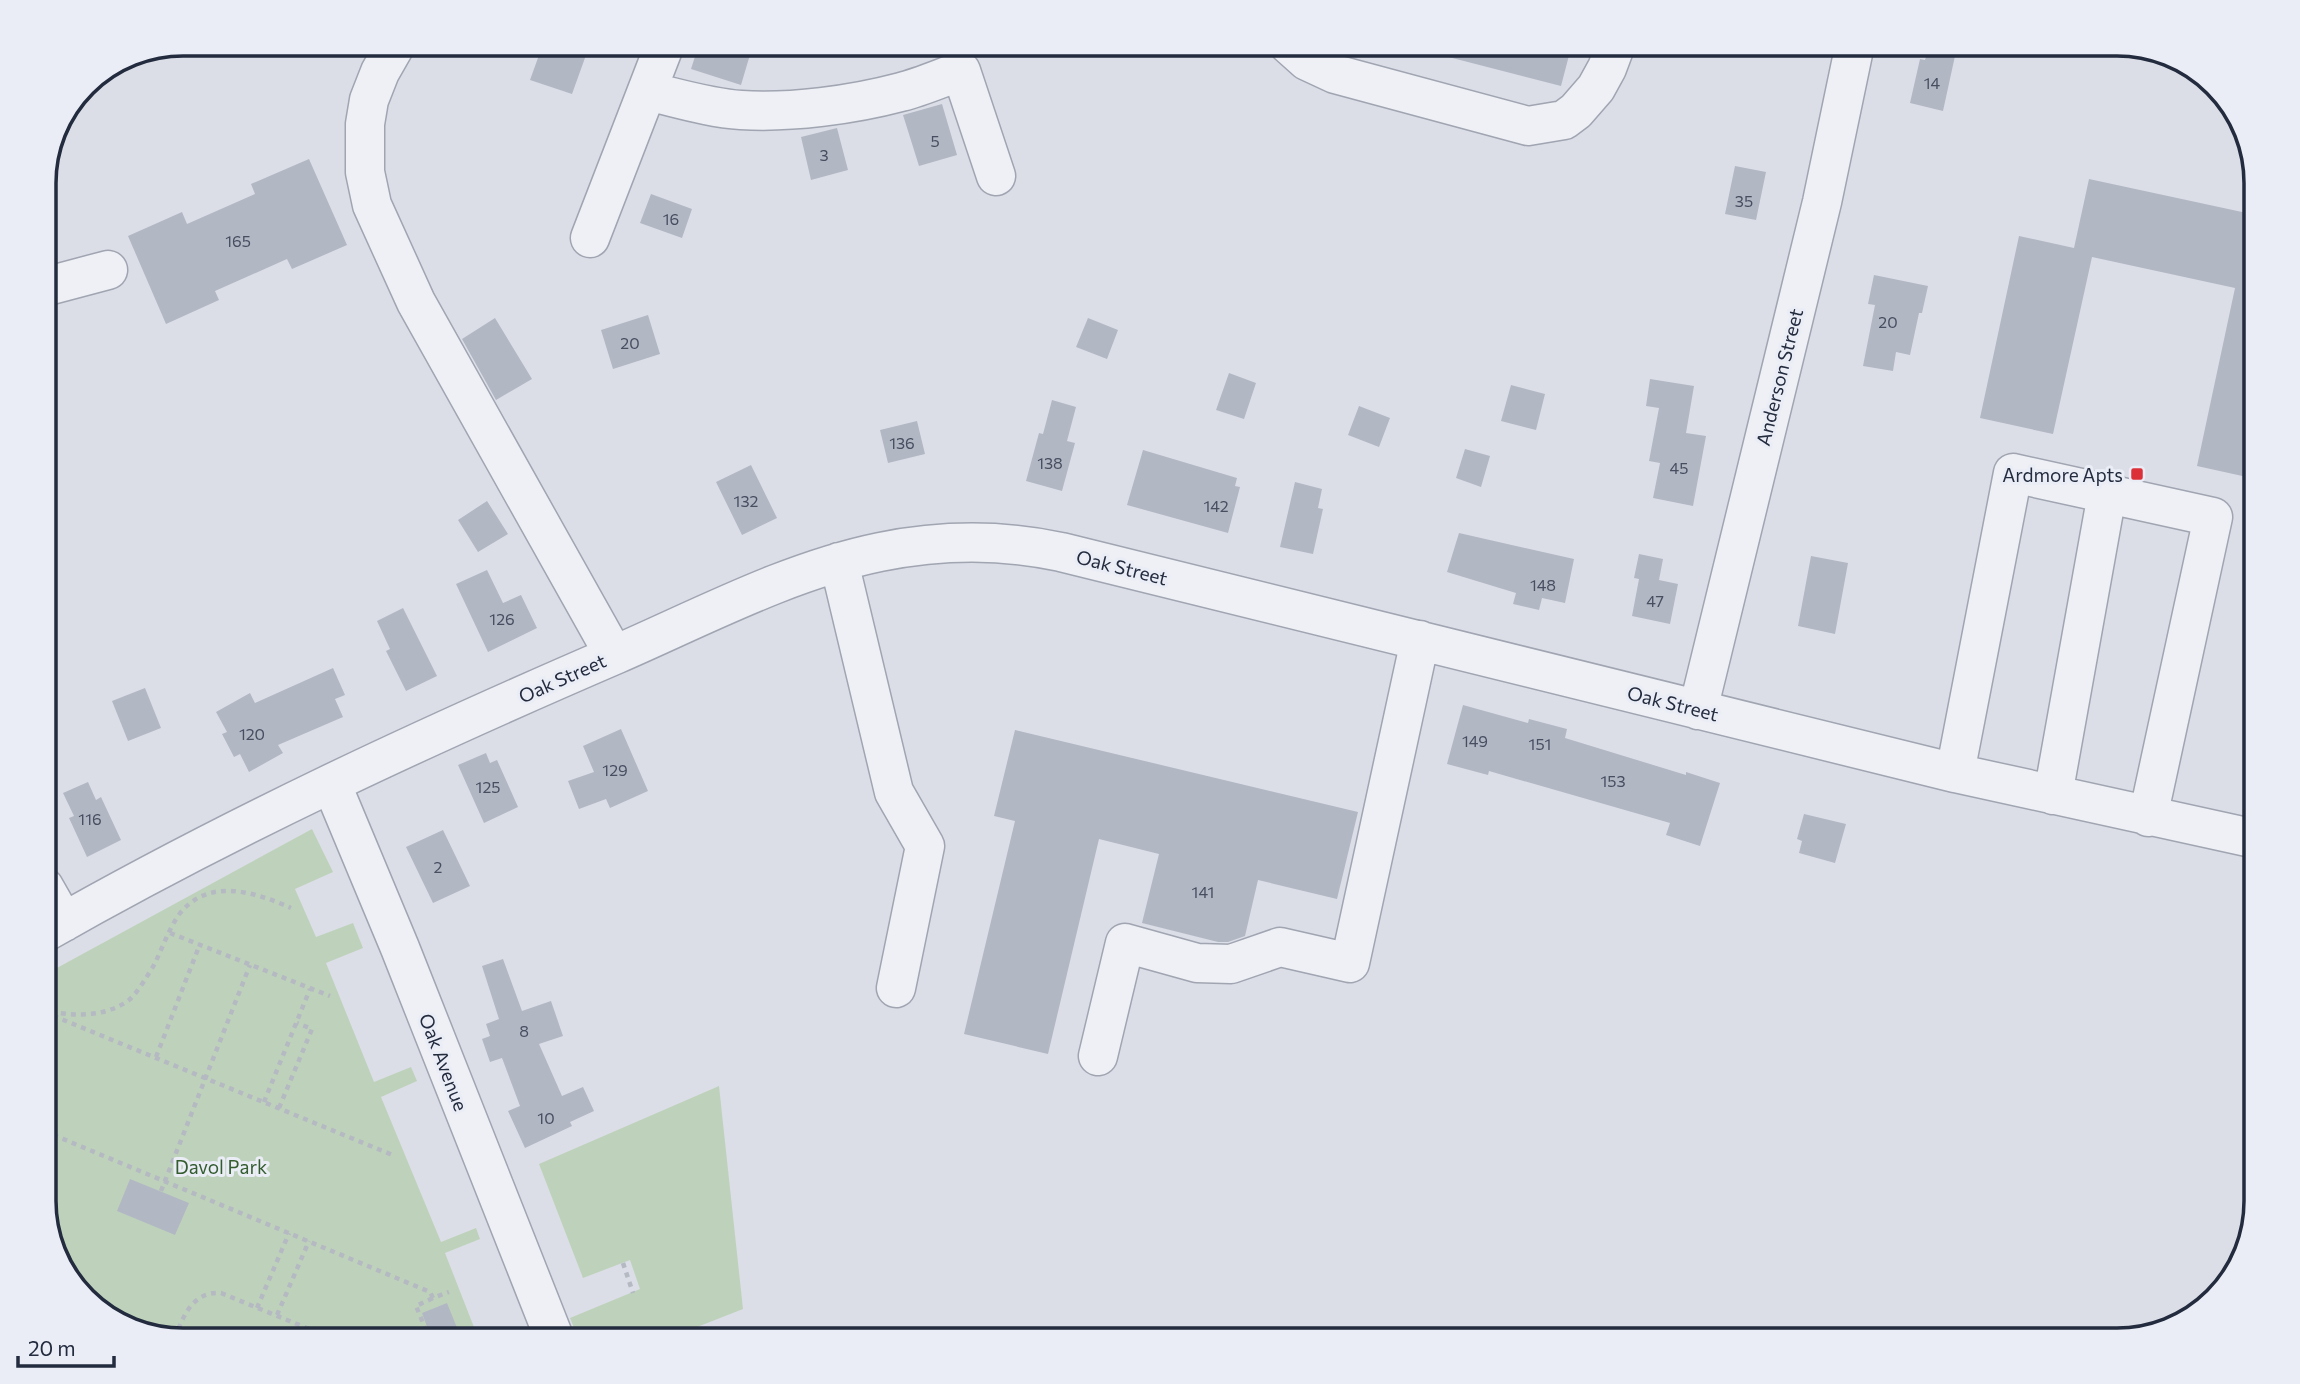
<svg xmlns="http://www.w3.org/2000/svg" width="2300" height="1384" viewBox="0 0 2300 1384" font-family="Commissioner,sans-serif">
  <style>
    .green { fill: #bed2bb }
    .building { fill: #b2b7c4 }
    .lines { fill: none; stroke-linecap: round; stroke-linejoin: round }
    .minor-casing { stroke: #a0a5b1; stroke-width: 41 }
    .path { stroke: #b5b9c2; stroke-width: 4.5; stroke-dasharray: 5 5; stroke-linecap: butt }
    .minor { stroke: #eef0f5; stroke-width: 38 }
    .poi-dot { fill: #dc3039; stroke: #eaedf5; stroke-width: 2.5 }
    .labels { text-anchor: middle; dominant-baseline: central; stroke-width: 6; stroke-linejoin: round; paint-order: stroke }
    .number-label { font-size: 16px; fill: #474e60 }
    .street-label { font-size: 19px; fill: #232b3e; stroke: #eaedf5 }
    .poi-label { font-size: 19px; fill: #232b3e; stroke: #eaedf5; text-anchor: end }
    .park-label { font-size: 19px; fill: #335c2f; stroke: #eaedf5 }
    .rim { fill: none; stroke: #232b3e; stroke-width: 3.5 }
  </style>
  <rect width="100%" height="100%" fill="#dbdee7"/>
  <path class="green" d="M312,829L333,872L295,889L316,937L353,923L363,948L326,963L374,1082L411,1067L417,1081L381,1097L441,1242L476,1228L480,1239L445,1253L479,1340H183L113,1321L63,1271L44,1210V975Z
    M719,1086L743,1309L664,1340H579L570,1318L640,1289L630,1260L583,1278L539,1164Z"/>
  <path class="building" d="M543,44H590L572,94L530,80Z
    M699,44H738L752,48L741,85L691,69Z
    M1434,44H1572L1561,86L1433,53Z
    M1928,50L1955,56L1943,111L1910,103L1920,59L1925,60Z
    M942,104L957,155L919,166L903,115Z
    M837,128L848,170L811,180L801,137Z
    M309,159L347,245L292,269L287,259L215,291L219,300L166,324L128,236L182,212L187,224L255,194L251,184Z
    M1735,166L1766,172L1756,220L1725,214Z
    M2089,179L2256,215V479L2197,466L2235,288L2092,257L2053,434L1980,418L2019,236L2074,248Z
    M651,194L692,209L682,238L640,223Z
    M1874,275L1928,286L1922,313H1919L1910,355L1896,352L1893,371L1863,366L1875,305L1868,304Z
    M648,315L660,354L613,369L601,330Z
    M495,318L532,379L496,400L462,339Z
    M1088,318L1118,330L1107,359L1076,347Z
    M1229,373L1256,383L1244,419L1216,410Z
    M1650,379L1694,386L1686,433L1706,436L1693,506L1653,498L1660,463L1649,461L1659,408L1646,406Z
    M1511,385L1545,394L1536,430L1501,421Z
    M1052,400L1076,407L1067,441L1075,443L1062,491L1026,481L1039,433L1043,434Z
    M1359,406L1390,418L1379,447L1348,435Z
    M917,421L925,454L888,463L880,430Z
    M1465,449L1490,456L1481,487L1456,478Z
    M1143,450L1237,478L1235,486L1240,487L1228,533L1127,505Z
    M751,465L777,518L742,535L716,482Z
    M1295,482L1322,489L1318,508L1323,509L1313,554L1280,547Z
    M487,501L508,534L478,552L458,520Z
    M1459,533L1574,559L1565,603L1542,598L1539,610L1513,604L1516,593L1447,572Z
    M1639,554L1663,559L1659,580L1678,584L1670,624L1632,616L1639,579L1634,578Z
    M1811,556L1848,563L1835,634L1798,626Z
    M487,570L503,603L521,595L537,628L488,652L456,584Z
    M403,608L437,676L406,691L386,651L390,649L377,621Z
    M333,668L345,695L335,699L343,717L278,745L283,753L249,772L240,754L234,757L222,734L227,732L216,712L250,693L255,703Z
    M145,688L161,728L128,741L112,701Z
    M1463,705L1528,723L1529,719L1567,729L1565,738L1686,775V772L1720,783L1700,846L1666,835L1670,823L1489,771L1488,775L1447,764Z
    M621,729L648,791L610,808L606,799L579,809L568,781L594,772L583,746Z
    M1015,730L1358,812L1337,899L1258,880L1245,936L1228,942H1218L1142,923L1159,854L1099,839L1048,1054L964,1034L1015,821L994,816Z
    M486,753L490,763L497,760L518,807L484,823L458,765Z
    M88,782L96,800L101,797L121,840L87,857L69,818L74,816L63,793Z
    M1804,814L1846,824L1835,863L1799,853L1802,841L1797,839Z
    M443,830L470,886L433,903L406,847Z
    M503,959L522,1011L551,1001L563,1036L539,1044L562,1096L583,1087L594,1111L570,1122L572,1126L525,1148L508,1111L520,1106L502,1058L490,1062L482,1039L490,1036L486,1024L499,1019L482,966Z
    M130,1179L189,1203L175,1235L117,1211Z
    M447,1303L462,1340H432L422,1313Z"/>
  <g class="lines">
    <g class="minor-casing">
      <path id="minor" d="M396,44L380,72L369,100L365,124V172L372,205L416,302L614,655
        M1288,44L1307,61L1335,74L1528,126L1564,120L1576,111L1596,88L1607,68L1616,44
        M647,91C678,98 709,108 741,110C791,113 852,105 901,92C921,87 941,78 961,71L996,176
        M590,238L665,44
        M44,287L108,270
        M839,562L894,792L925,846L896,988
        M1698,710L1822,202L1855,44
        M1955,773L2013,473L2213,517L2148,817
        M332,785L400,948L555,1340
        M2053,795L2107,494
        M44,887L64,922
        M44,933C228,828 422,738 617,654C702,617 788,571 880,552C940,540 1001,539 1061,552L1955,773L2256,839
        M1098,1056L1125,943L1197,963L1231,964L1280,947L1350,963L1420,640"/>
    </g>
    <path class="path" d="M170,933L330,996
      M44,1012L395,1156
      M51,1012C77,1016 106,1017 129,1000C139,991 147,976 154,965C162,949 168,931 178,916C207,876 255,892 291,908
      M156,1057L200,944
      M264,1102L310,989
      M279,1108L312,1029L297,1023
      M44,1131L430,1292L433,1298L449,1292
      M161,1191L250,965
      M623,1263L633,1293
      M257,1308L289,1233
      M277,1315L309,1241
      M175,1338C183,1316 193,1291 221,1293L336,1340
      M430,1340L416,1306L433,1298"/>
    <use href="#minor" class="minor"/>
  </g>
  <rect class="poi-dot" x="2130" y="467" width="14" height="14" rx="3.5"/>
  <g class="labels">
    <g class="number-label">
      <text x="1932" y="82">14</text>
      <text x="935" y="140">5</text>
      <text x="824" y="154">3</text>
      <text x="1744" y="200">35</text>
      <text x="671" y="218">16</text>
      <text x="238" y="240">165</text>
      <text x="1888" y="321">20</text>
      <text x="630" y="342">20</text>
      <text x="902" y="442">136</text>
      <text x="1050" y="462">138</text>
      <text x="1679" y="467">45</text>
      <text x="746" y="500">132</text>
      <text x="1216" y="505">142</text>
      <text x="1543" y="584">148</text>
      <text x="1655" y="600">47</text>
      <text x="502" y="618">126</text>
      <text x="252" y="733">120</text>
      <text x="1475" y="740">149</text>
      <text x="1540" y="743">151</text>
      <text x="615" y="769">129</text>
      <text x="1613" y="780">153</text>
      <text x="488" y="786">125</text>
      <text x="90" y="818">116</text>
      <text x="438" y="866">2</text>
      <text x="1203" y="891">141</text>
      <text x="524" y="1030">8</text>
      <text x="546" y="1117">10</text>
    </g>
    <g class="street-label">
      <text transform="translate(1779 377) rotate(-76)">Anderson Street</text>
      <text transform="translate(1122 567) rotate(14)">Oak Street</text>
      <text transform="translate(562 678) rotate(-24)">Oak Street</text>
      <text transform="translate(1673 703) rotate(14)">Oak Street</text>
      <text transform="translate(444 1062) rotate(69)">Oak Avenue</text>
    </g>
    <g class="poi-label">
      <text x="2123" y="474">Ardmore Apts</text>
    </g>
    <g class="park-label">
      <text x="221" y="1166">Davol Park</text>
    </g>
  </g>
  <path d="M0 0H2300V1384H0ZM183 56H2117A127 127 0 0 1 2244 183V1201A127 127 0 0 1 2117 1328H183A127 127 0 0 1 56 1201V183A127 127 0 0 1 183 56Z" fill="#eaedf5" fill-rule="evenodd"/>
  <path class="rim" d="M183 56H2117A127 127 0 0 1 2244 183V1201A127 127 0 0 1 2117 1328H183A127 127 0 0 1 56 1201V183A127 127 0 0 1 183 56Z"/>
  <path d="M18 1356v10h96v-10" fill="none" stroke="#232b3e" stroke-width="3.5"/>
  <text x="28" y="1356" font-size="21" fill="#232b3e" stroke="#eaedf5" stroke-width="5" paint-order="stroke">20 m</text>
</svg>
